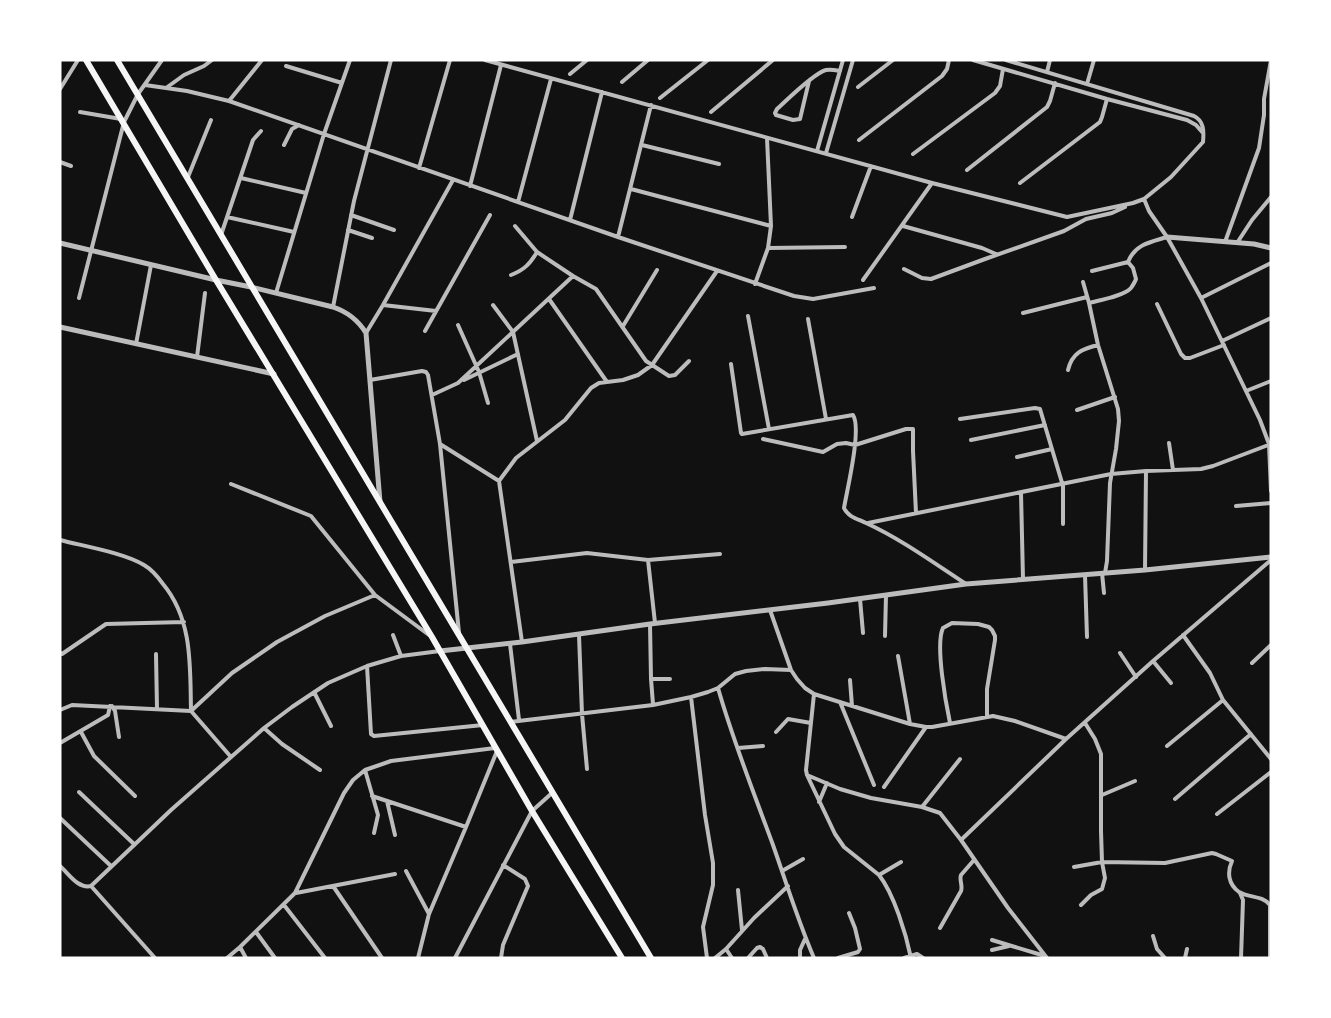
<svg xmlns="http://www.w3.org/2000/svg" width="1331" height="1018" viewBox="0 0 1331 1018" font-family="'Golos Text',sans-serif">
  <style>
    .lines { fill: none; stroke-linecap: round; stroke-linejoin: round }
    .minor { stroke: #bcbcbc; stroke-width: 4 }
    .tertiary { stroke: #bcbcbc; stroke-width: 5 }
    .secondary { stroke: #f5f5f5; stroke-width: 6 }
  </style>
  <rect width="100%" height="100%" fill="#111"/>
  <g class="lines">
    <path class="minor" d="M485,60L932,183L1067,217L1133,203L1144,199L1171,177L1203,142C1204,131 1204,121 1194,116L1006,60
      M973,60L1107,99L1187,120L1196,125L1203,133
      M286,66L342,83
      M1047,72L1050,60
      M570,74L587,60
      M809,81L800,119L793,120L776,115L775,113L777,109C788,99 814,73 826,70C831,69 835,70 840,71
      M622,82L648,60
      M1087,84L1094,60
      M145,85L187,91L229,101L618,237L794,296L813,299L874,288
      M858,87L893,60
      M166,88L184,75L204,66L212,60
      M60,89L78,60
      M660,98L708,60
      M229,101L262,60
      M80,112L121,119
      M711,112L773,60
      M859,140L942,76L947,69L949,60
      M284,145L292,129L299,125
      M642,145L719,164
      M817,151L843,60
      M826,153L853,60
      M913,154L995,93L1000,86L1003,69
      M60,162L71,166
      M419,168L450,60
      M967,170L1047,107L1050,101L1055,83
      M188,177L211,120
      M241,178L306,193
      M1020,183L1100,122L1102,117L1107,99
      M470,186L501,65
      M631,189L771,226
      M1144,199L1149,211L1167,237L1201,298L1260,420L1269,444L1271,491
      M518,202L551,79
      M351,215L394,230
      M227,217L294,232
      M852,217L871,166
      M570,220L602,92
      M515,226L537,252L573,276L596,289L646,361L669,376L675,375L689,361
      M903,226L982,248L996,254
      M348,230L372,238
      M221,235L253,140L261,131
      M618,237L651,105
      M1225,242L1259,148L1264,115V99L1271,60
      M1237,243L1252,220L1271,197
      M768,248L845,247
      M904,269L922,278L931,279L985,259L1064,231L1086,219L1112,213L1125,207
      M1092,271L1128,262C1135,244 1151,242 1167,237
      M511,275C524,270 530,264 537,252
      M863,280L932,183
      M1083,282L1089,303L1098,345L1118,409L1119,421L1116,449L1110,483L1107,561L1105,573
      M755,284L768,248L771,226L767,138
      M276,293L324,134L350,60
      M79,298L124,122L138,94L162,60
      M1201,298L1271,263
      M549,299L607,382
      M1089,303C1100,300 1124,296 1131,288C1133,285 1135,282 1136,279L1133,268L1128,262
      M1157,304L1181,354L1185,358H1190L1224,345
      M383,305L436,311
      M493,305L513,332L537,441
      M333,307L354,201L391,60
      M1023,313L1087,297
      M748,316L769,429
      M808,319L826,419
      M458,325L479,372L488,403
      M623,326L657,270
      M425,331L490,215
      M366,333L383,305L453,180
      M1222,341L1271,318
      M136,344L151,265
      M197,357L205,293
      M731,364L741,433L742,434L853,415C862,429 847,490 844,508C848,517 858,519 866,523C901,539 934,563 966,584
      M1068,370C1072,353 1082,349 1098,345
      M370,380L422,371L426,372L428,375L440,444L459,633
      M464,380L518,354
      M1246,391L1271,381
      M432,395L458,383L573,276
      M1077,410L1115,397
      M960,419L1035,408L1040,409L1063,486V524
      M763,439L823,452L837,444L846,443L855,445L906,429H913V451L916,513
      M971,440L1045,425
      M1169,443L1173,470
      M440,444L499,481
      M1017,457L1052,449
      M231,484L311,516L375,595
      M1021,493L1023,579
      M1236,506L1271,503
      M868,523L1111,474L1146,471L1201,469L1213,466L1271,444
      M60,540C83,546 125,553 144,565C151,569 158,577 163,584C193,620 190,667 191,711L231,757
      M648,560L655,623
      M511,562L587,553L648,560L720,554
      M1145,570L1146,471
      M1102,573L1104,593
      M1085,575L1087,637
      M860,599L863,633
      M770,610L791,670L797,679L805,688L814,694L910,724L926,727H932L993,716L1015,721L1066,739
      M650,624L651,679L653,704
      M393,635L401,656
      M579,635L582,714L587,769
      M1183,635L1210,673L1223,700L1271,759
      M885,636L886,595
      M522,642L499,481L516,458L565,420L591,388L599,383L623,380L638,375L652,365L717,271
      M510,644L519,720
      M60,653L62,654L106,624L184,622
      M1120,653L1136,677
      M156,654L157,709
      M898,656L910,724
      M1153,661L1171,683
      M1252,663L1271,645
      M367,666L371,734L374,736L483,725
      M651,679H670
      M850,680L852,706
      M718,688C733,741 754,793 773,845C786,882 798,921 814,958
      M314,692L331,726
      M814,694L806,770L807,775L835,834L844,847L879,875C894,894 906,934 911,958
      M691,697L705,815L713,863V885L703,927L707,958
      M840,702L874,785
      M112,706L115,711L119,737
      M60,710L72,705L191,711L232,673L277,642L325,616L375,595L429,635
      M510,722L653,705L691,697L708,692L718,688L735,674L746,671L765,669L791,670
      M950,723C946,704 935,644 943,628L952,623L978,624L989,627L992,630L995,636V640L987,689V716
      M264,728L282,744L320,770
      M81,732L94,756L135,796
      M776,732L788,719L811,723
      M60,743L108,715L110,706
      M1167,746L1223,700
      M738,748L763,746
      M365,770L378,815L374,833
      M807,775L840,789L871,798L922,807L940,813L961,840L1008,908L1047,958
      M884,787L926,727
      M79,792L134,844
      M1102,795L1135,781
      M372,796L466,827
      M1175,799L1251,734
      M387,801L395,835
      M819,802L827,783
      M922,807L960,759
      M1217,814L1271,772
      M60,818L111,866
      M961,840L1066,739L1153,661L1271,560
      M60,866C69,874 78,889 91,886L171,810L264,728L292,707L328,683L367,666L401,656L440,651
      M1074,867L1102,862L1165,863L1212,853L1216,854L1232,861C1227,872 1228,884 1239,892C1249,898 1262,895 1270,905V958
      M406,871L429,914
      M782,871L803,859
      M879,875L901,862
      M91,886L155,958
      M333,886L382,958
      M738,890L742,930
      M296,893L395,874
      M1240,893L1243,900L1241,958
      M284,905L325,958
      M1081,905L1091,895L1102,889L1105,878L1102,862L1101,831V754L1095,739L1085,723
      M940,928L961,891C963,885 959,880 961,875L974,860
      M256,932L275,958
      M1153,936L1157,949L1165,958
      M992,940L1045,956
      M240,947L246,958
      M726,949L732,958
      M992,950L1009,946
      M227,958L240,947L295,893L344,793L353,780L365,770L391,761L495,748
      M418,958L429,914L466,827L497,751
      M455,958L532,811L552,793
      M501,958L503,945L528,886L525,879L503,865
      M715,958L726,949L754,918L788,886
      M748,958L757,948L760,947L763,949L767,958
      M800,958V950L805,939
      M838,958L858,952L860,949L855,928L849,913
      M904,958L917,954L923,958
      M1185,958L1187,949"/>
    <path class="tertiary" d="M1167,237L1254,244L1271,248
      M60,243L216,280L251,287L333,307C348,312 358,320 366,333L380,502
      M60,327L274,374
      M440,651L522,642L650,624L828,603L966,584L1145,570L1271,557"/>
    <path class="secondary" d="M86,60L216,280L432,637L532,811L622,958
      M117,60L651,958"/>
  </g>
  <rect width="1331" height="1018" fill="none" stroke="#ffffff" stroke-width="123"/>
</svg>
